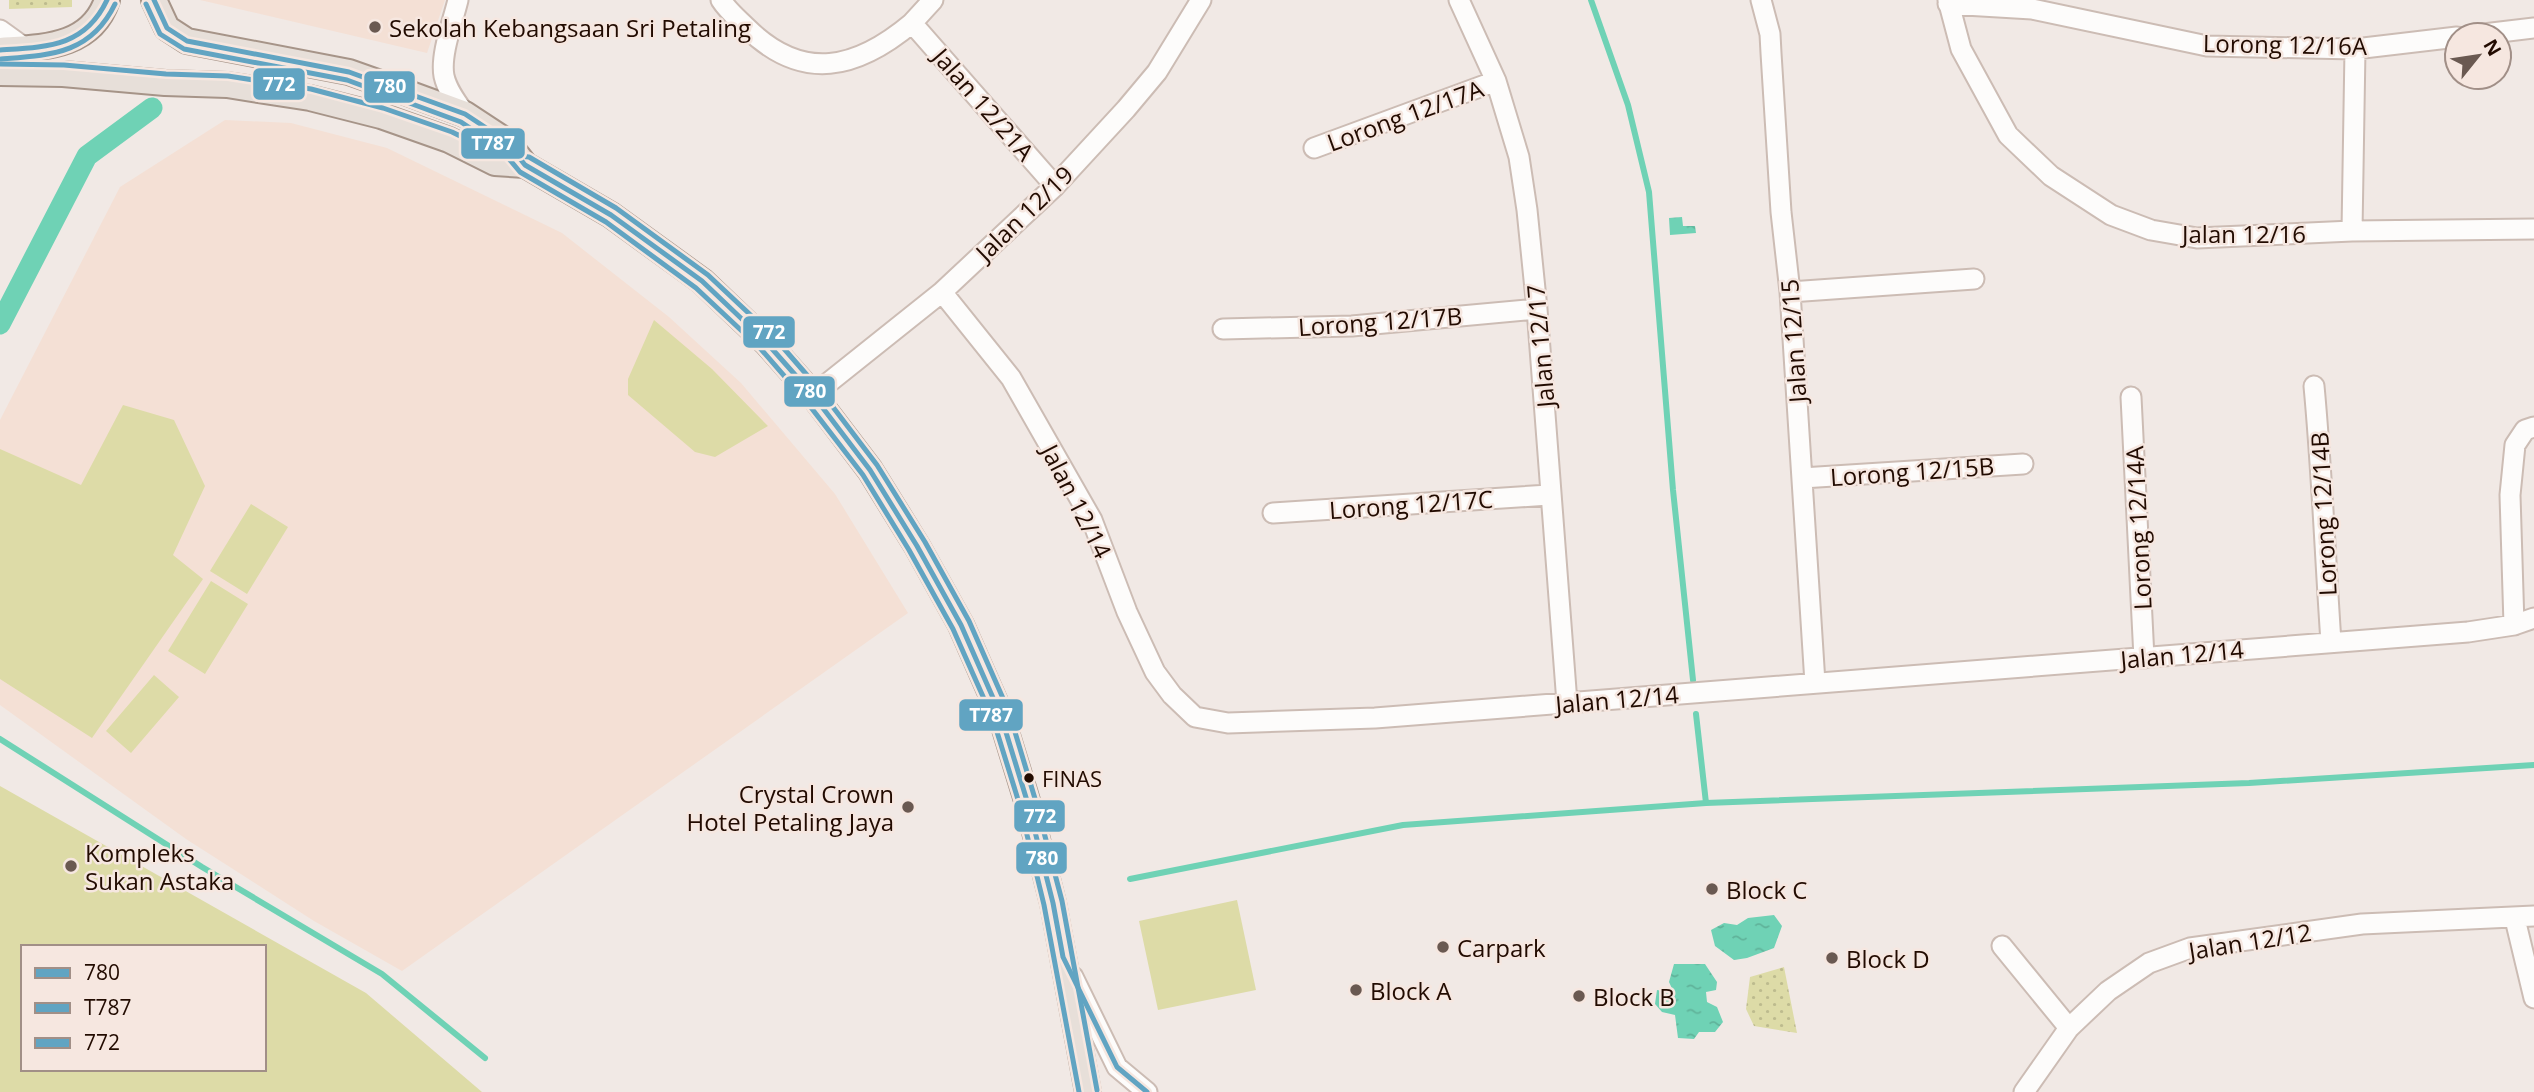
<svg xmlns="http://www.w3.org/2000/svg" width="2534" height="1092" viewBox="0 0 2534 1092" font-family="'Open Sans',sans-serif">
  <style>
    .built { fill: #f4e0d5 }
    .grass { fill: #dddba7; fill-rule: evenodd }
    .park { fill: url(#park-dots) }
    .water { fill: url(#water-ripples) }
    .lines { fill: none; stroke-linecap: round; stroke-linejoin: round }
    .stream { stroke: #6fd2b5; stroke-width: 6 }
    .canal { stroke: #6fd2b5; stroke-width: 21 }
    .minor-casing { stroke: #ccbcb4; stroke-width: 23 }
    .major-casing { stroke: #a69488; stroke-width: 28 }
    .minor { stroke: #fdfcfb; stroke-width: 19 }
    .major { stroke: #e7dfd9; stroke-width: 24 }
    .bus-1-casing { stroke: #f6e7e0; stroke-width: 10 }
    .bus-2-casing { stroke: #f6e7e0; stroke-width: 10 }
    .bus-3-casing { stroke: #f6e7e0; stroke-width: 10 }
    .bus-1 { stroke: #61a4c2; stroke-width: 5 }
    .bus-2 { stroke: #61a4c2; stroke-width: 5 }
    .bus-3 { stroke: #61a4c2; stroke-width: 5 }
    .poi-dot { fill: #6a5951; stroke: #f6e7e0; stroke-width: 2.5 }
    .bus-dot { fill: #220b01; stroke: #f6e7e0; stroke-width: 2.5 }
    .labels { text-anchor: middle; dominant-baseline: central; stroke-width: 5; stroke-linejoin: round; paint-order: stroke }
    .bus-label { font-size: 22px; fill: #220b01; stroke: #f6e7e0; text-anchor: start }
    .poi-label { font-size: 24px; fill: #220b01; stroke: #f6e7e0; text-anchor: start }
    .street-label { font-size: 24px; fill: #220b01; stroke: #f6e7e0 }
    .line-badge { stroke: #f6e7e0; stroke-width: 2.5 }
    .badge-label { font-size: 19px; text-anchor: middle; font-weight: bold; fill: #fff }
  </style>
  <defs>
    <pattern id="park-dots" width="8" height="8" patternUnits="userSpaceOnUse" patternTransform="scale(1.75)"><rect width="8" height="8" fill="#dddba7"/><path d="M2 2h.1M6 6h.1" fill="none" stroke="#bdbb8e" stroke-width="1.8" stroke-linecap="round"/></pattern>
    <pattern id="water-ripples" width="26" height="14" patternUnits="userSpaceOnUse" patternTransform="scale(1.75)"><rect width="26" height="14" fill="#6fd2b5"/><path d="M2 4q2-2 4 0t4 0M15 11q2-2 4 0t4 0" fill="none" stroke="#60b39a"/></pattern>
  </defs>
  <rect width="100%" height="100%" fill="#f1e9e5"/>
  <path class="built" d="M200,0H445L427,53Z
    M225,120L291,123L387,148L562,233L669,317L741,383L835,494L908,613L402,971L314,921L186,839L0,705V420L120,187Z"/>
  <path class="grass" d="M654,320L712,369L768,426L715,457L695,452L628,395V379Z
    M123,405L174,420L205,486L173,555L203,579L92,738L0,679V449L81,485Z
    M251,504L288,527L247,594L210,571Z
    M211,581L248,604L205,674L168,651Z
    M154,675L179,697L131,753L106,731Z
    M0,786L366,993L482,1092H0ZM23,947H264V1069H23Z
    M1237,900L1256,990L1158,1010L1139,921Z"/>
  <path class="park" d="M9,0H72V7L9,9Z
    M1784,967L1797,1033L1754,1026L1746,1009L1750,977Z"/>
  <path class="water" d="M1682,217L1683,226H1695L1696,233L1670,235L1669,218Z
    M1774,915L1782,926L1774,948L1747,958L1734,960L1715,946L1711,930L1724,923L1737,925L1748,918Z
    M1674,964H1705L1717,982L1716,990L1706,992L1707,1002L1717,1007L1723,1022L1715,1032H1699L1694,1039L1678,1038L1675,1015L1662,1012L1655,1004L1657,990L1674,993L1669,982Z"/>
  <g class="lines">
    <path class="stream" d="M1591,0L1628,105L1649,192L1673,490L1693,680
      M1696,714L1706,803
      M0,739L202,867L382,974L485,1058
      M1130,879L1403,825L1706,803L2249,783L2534,765"/>
    <path class="canal" d="M0,324L87,156L152,108"/>
    <g class="minor-casing">
      <path id="minor" d="M458,0C453,21 440,55 444,76C447,90 457,103 465,114
        M721,0C728,11 738,19 747,28C803,83 857,69 912,23
        M933,0L912,23L1055,186
        M1459,0L1496,81L1519,157L1527,210L1537,309L1567,703
        M1761,0L1770,34L1771,53L1781,212L1790,292L1815,683
        M1948,0L1961,49L2008,135L2051,176L2111,215L2151,230L2197,238L2352,231L2534,229
        M1948,4L2032,9L2207,46L2355,49L2457,37
        M0,30L25,48
        M2475,35L2534,28
        M1314,148L1496,81
        M2352,231L2355,49
        M942,292L1011,378L1092,520L1127,612L1155,672L1172,695L1195,717L1228,723L1375,718L2468,632L2514,625L2534,618
        M1790,292L1974,279
        M1223,329L1352,326L1537,309
        M2314,386C2322,471 2325,556 2331,642
        M813,395L942,292L1055,186L1126,109L1157,72L1201,0
        M2131,397L2144,658
        M1802,478L2023,464
        M1273,513L1549,495
        M2514,625L2510,495L2515,445L2525,430L2534,427
        M2515,919L2534,998
        M2002,946L2069,1028
        M1073,977L1117,1067L1147,1092
        M2024,1092L2069,1028L2108,991L2149,963L2190,948L2362,924L2534,916"/>
    </g>
    <g class="major-casing">
      <path id="major" d="M154,0L167,28L187,41L349,72L397,89L465,114L506,141L525,165
        M0,50C42,47 91,48 107,0
        M0,73L63,74L165,83L227,85L310,98L381,116L449,140L495,163L525,165L611,215L702,281L766,342L813,395L870,470L917,546L961,625L1001,716L1028,804L1053,903L1088,1092"/>
    </g>
    <use href="#minor" class="minor"/>
    <use href="#major" class="major"/>
    <g class="bus-1-casing">
      <path id="bus-1" d="M154,0L167,28L187,41L349,72L465,114L506,141L525,165L611,215L702,281L766,342L813,395L870,470L917,546L961,625L1001,716L1028,804L1053,903L1063,957L1117,1067L1147,1092
        M0,50C47,47 85,47 107,0"/>
    </g>
    <g class="bus-2-casing">
      <path id="bus-2" d="M146,4L160,34L184,49L347,80L461,122L500,148L520,172L606,222L696,288L760,348L806,401L863,475L909,550L953,629L993,719L1020,806L1044,905L1079,1092
        M1,59C51,55 91,54 115,4"/>
    </g>
    <g class="bus-3-casing">
      <path id="bus-3" d="M0,64L64,65L166,74L228,76L311,89L383,108L452,132L497,154L529,157L616,208L708,275L773,336L820,390L877,465L925,542L969,621L1009,712L1036,802L1062,901L1097,1090"/>
    </g>
    <use href="#bus-1" class="bus-1"/>
    <use href="#bus-2" class="bus-2"/>
    <use href="#bus-3" class="bus-3"/>
  </g>
  <g class="poi-dot">
    <circle cx="375" cy="27" r="7"/>
    <circle cx="908" cy="807" r="7"/>
    <circle cx="71" cy="866" r="7"/>
    <circle cx="1712" cy="889" r="7"/>
    <circle cx="1443" cy="947" r="7"/>
    <circle cx="1832" cy="958" r="7"/>
    <circle cx="1356" cy="990" r="7"/>
    <circle cx="1579" cy="996" r="7"/>
  </g>
  <circle class="bus-dot" cx="1029" cy="778" r="6"/>
  <g class="labels">
    <g class="bus-label">
      <text x="1042" y="778">FINAS</text>
    </g>
    <g class="poi-label">
      <text x="389" y="27">Sekolah Kebangsaan Sri Petaling</text>
      <text x="894" y="793" text-anchor="end">Crystal Crown<tspan x="894" dy="28">Hotel Petaling Jaya</tspan></text>
      <text x="85" y="852">Kompleks<tspan x="85" dy="28">Sukan Astaka</tspan></text>
      <text x="1726" y="889">Block C</text>
      <text x="1457" y="947">Carpark</text>
      <text x="1846" y="958">Block D</text>
      <text x="1370" y="990">Block A</text>
      <text x="1593" y="996">Block B</text>
    </g>
    <g class="street-label">
      <text transform="translate(2285 44) rotate(1)">Lorong 12/16A</text>
      <text transform="translate(984 104) rotate(49)">Jalan 12/21A</text>
      <text transform="translate(1405 115) rotate(-20)">Lorong 12/17A</text>
      <text transform="translate(1024 213) rotate(-44)">Jalan 12/19</text>
      <text x="2244" y="233">Jalan 12/16</text>
      <text transform="translate(1380 321) rotate(-4)">Lorong 12/17B</text>
      <text transform="translate(1793 341) rotate(-94)">Jalan 12/15</text>
      <text transform="translate(1540 346) rotate(-95)">Jalan 12/17</text>
      <text transform="translate(1912 471) rotate(-4)">Lorong 12/15B</text>
      <text transform="translate(1077 501) rotate(63)">Jalan 12/14</text>
      <text transform="translate(1411 504) rotate(-4)">Lorong 12/17C</text>
      <text transform="translate(2323 514) rotate(-93)">Lorong 12/14B</text>
      <text transform="translate(2138 528) rotate(-93)">Lorong 12/14A</text>
      <text transform="translate(2182 654) rotate(-5)">Jalan 12/14</text>
      <text transform="translate(1617 699) rotate(-5)">Jalan 12/14</text>
      <text transform="translate(2250 941) rotate(-9)">Jalan 12/12</text>
    </g>
  </g>
  <g class="line-badge">
    <rect x="252" y="67" width="54" height="34" rx="7" fill="#61a4c2"/>
    <rect x="363" y="70" width="53" height="34" rx="7" fill="#61a4c2"/>
    <rect x="460" y="127" width="66" height="33" rx="7" fill="#61a4c2"/>
    <rect x="742" y="315" width="54" height="34" rx="7" fill="#61a4c2"/>
    <rect x="783" y="375" width="53" height="33" rx="7" fill="#61a4c2"/>
    <rect x="958" y="698" width="66" height="34" rx="7" fill="#61a4c2"/>
    <rect x="1013" y="799" width="53" height="34" rx="7" fill="#61a4c2"/>
    <rect x="1015" y="841" width="53" height="34" rx="7" fill="#61a4c2"/>
  </g>
  <g class="badge-label">
    <text x="279" y="91">772</text>
    <text x="390" y="93">780</text>
    <text x="493" y="150">T787</text>
    <text x="769" y="339">772</text>
    <text x="810" y="398">780</text>
    <text x="991" y="722">T787</text>
    <text x="1040" y="823">772</text>
    <text x="1042" y="865">780</text>
  </g>
  <rect x="21" y="945" width="245" height="126" fill="#f6e7e0" stroke="#a18f87" stroke-width="2"/>
  <rect x="35" y="968" width="35" height="10" fill="#61a4c2" stroke="#a18f87" stroke-width="2"/>
  <text x="84" y="980" font-size="21" fill="#220b01">780</text>
  <rect x="35" y="1003" width="35" height="10" fill="#61a4c2" stroke="#a18f87" stroke-width="2"/>
  <text x="84" y="1015" font-size="21" fill="#220b01">T787</text>
  <rect x="35" y="1038" width="35" height="10" fill="#61a4c2" stroke="#a18f87" stroke-width="2"/>
  <text x="84" y="1050" font-size="21" fill="#220b01">772</text>
  <g transform="translate(2478 56) rotate(60)"><circle r="33" fill="#f6e7e0" stroke="#a18f87" stroke-width="2"/>
  <path d="M0-5L12 26L0 18L-12 26Z" fill="#6a5951"/>
  <text y="-10" font-size="19" font-weight="bold" text-anchor="middle" fill="#220b01">N</text>
  </g>
</svg>
